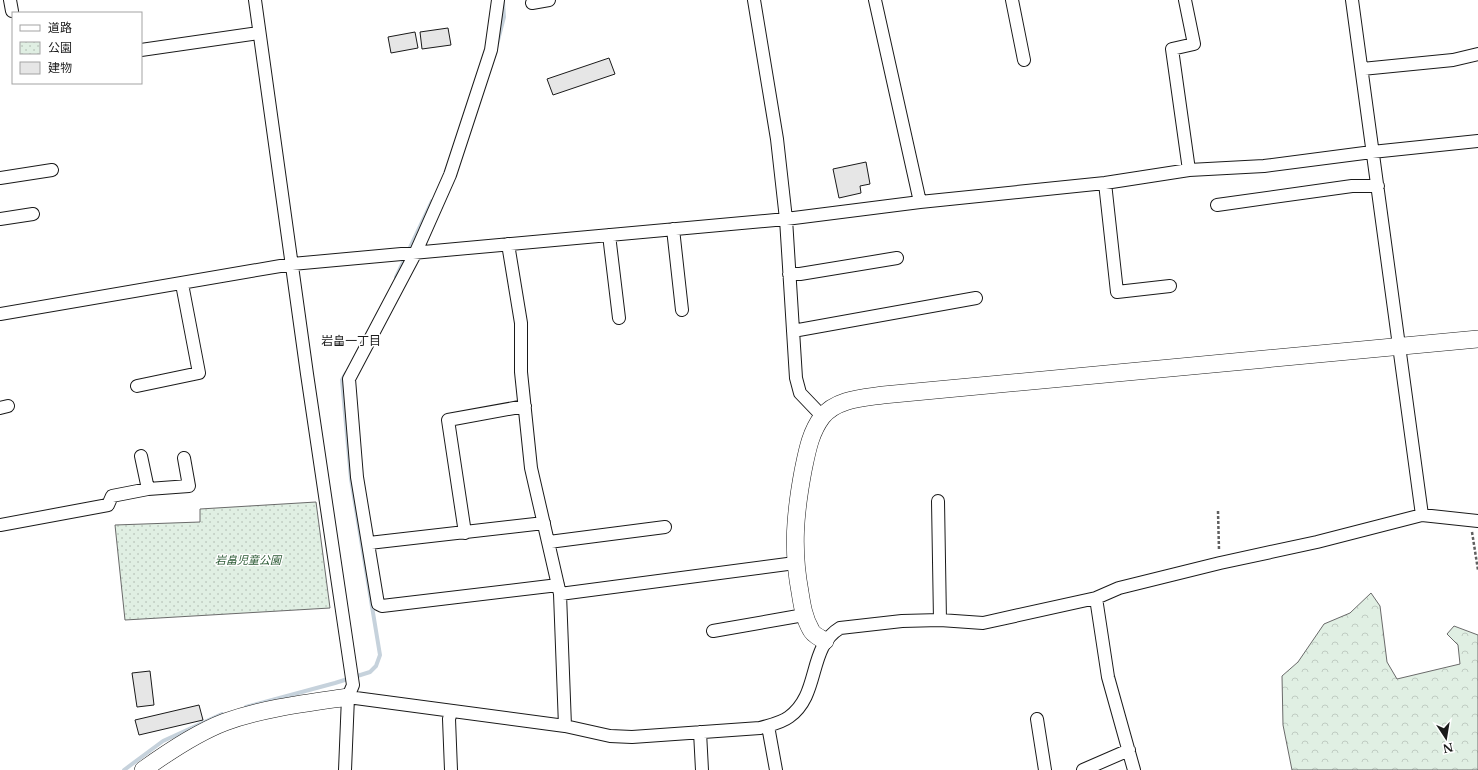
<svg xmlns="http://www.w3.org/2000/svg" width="1478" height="770" viewBox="0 0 1478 770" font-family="'Libre Baskerville','Noto Sans JP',serif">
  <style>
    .forest { fill: url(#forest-crowns); stroke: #6a6a6a }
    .park { fill: url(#park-dots); stroke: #6a6a6a }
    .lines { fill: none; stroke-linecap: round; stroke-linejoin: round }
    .stream { stroke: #c6d2dc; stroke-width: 4 }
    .building { fill: #e6e6e6; stroke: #1a1a1a }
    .street-casing { stroke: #1a1a1a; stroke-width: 14 }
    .secondary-casing { stroke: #1a1a1a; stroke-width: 18 }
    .path { stroke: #5f5f5f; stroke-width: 2.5; stroke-dasharray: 3 2; stroke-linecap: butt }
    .street { stroke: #fff; stroke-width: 12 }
    .secondary { stroke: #fff; stroke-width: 17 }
    .labels { text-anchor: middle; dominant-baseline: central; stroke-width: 3; stroke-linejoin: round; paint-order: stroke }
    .park-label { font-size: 11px; font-style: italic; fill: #2b5a34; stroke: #fff }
    .neighbourhood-label { font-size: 12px; fill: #1a1a1a; stroke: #fff }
  </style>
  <defs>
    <pattern id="forest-crowns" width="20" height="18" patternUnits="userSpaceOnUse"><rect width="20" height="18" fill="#e0efe3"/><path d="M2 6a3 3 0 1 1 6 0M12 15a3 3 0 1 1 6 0" fill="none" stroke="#c0ccc2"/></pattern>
    <pattern id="park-dots" width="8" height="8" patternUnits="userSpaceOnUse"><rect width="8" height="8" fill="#e0efe3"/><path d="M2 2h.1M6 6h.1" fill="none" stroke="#c0ccc2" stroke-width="1.8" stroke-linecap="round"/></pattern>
  </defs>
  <rect width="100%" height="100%" fill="#fff"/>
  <path class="forest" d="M1371,593L1380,606L1387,662L1397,679L1460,664L1458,645L1447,634L1454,626L1478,635V770H1292L1283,725L1282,676L1298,662L1324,624L1350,613Z"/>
  <path class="park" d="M316,502L330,608L125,620L115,525L200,522V509Z"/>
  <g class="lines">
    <path class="stream" d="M495,52L504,17L503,2
      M396,277L432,201
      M246,707L335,683L370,672L376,666L380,655L351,479L342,380L346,373
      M124,770L163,741L222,714"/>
  </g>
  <path class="building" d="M448,28L451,45L422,49L420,32Z
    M415,32L418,48L391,53L388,37Z
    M609,58L615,74L553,95L547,79Z
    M866,162L870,184L860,186L861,193L839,198L833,169Z
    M150,671L154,705L137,707L132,673Z
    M199,705L203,720L139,735L135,720Z"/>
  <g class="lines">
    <g class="street-casing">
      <path id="street" d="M10,0L12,11
        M255,0L307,374L353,685L348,697L345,770
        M498,0L491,50L450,175L415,254L349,379L357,477L378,604L382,606L558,585
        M754,0L777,139L786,219L796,378L800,393L822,416
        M875,0L920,202
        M1012,0L1024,60
        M1185,0L1194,44L1172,49L1189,170
        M1352,0L1422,515
        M532,3L549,0
        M141,50L259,33
        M1362,69L1453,60L1478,54
        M0,178L52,170
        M1105,183L1117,292L1170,286
        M1217,205L1352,186H1378
        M0,219L33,214
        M673,229L682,310
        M609,235L619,318
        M508,244L521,323V372L531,468L560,594L565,726
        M789,274H800L897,258
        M0,314L292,264L786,219L920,202L1105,183L1189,170L1264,166L1372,152L1478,141
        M793,331L976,298
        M137,386L199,373L182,284
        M0,408L8,406
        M141,456L148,489
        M938,501L940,620
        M0,525L108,505L112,496L148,489L189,486L184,458
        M465,533L448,420L525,406
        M549,542L665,527
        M369,543L544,523
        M560,594L795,563
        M1096,598L1108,677L1134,770
        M713,631L804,615
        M348,697L565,726L610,736L632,737L760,728C770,725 781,723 789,717C821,694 807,648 840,628L902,621L940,620L983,623L1096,598L1119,588L1220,563L1317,542L1422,515L1478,521
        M451,712L449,719L451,770
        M1037,719L1045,770
        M768,726L776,770
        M700,732L702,770
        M1083,770L1129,750"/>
    </g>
    <g class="secondary-casing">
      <path id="secondary" d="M825,641C821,638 813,635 811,630C804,618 802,605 800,592C792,549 795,514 803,471C807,452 810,433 822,417C836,399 863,398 883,395L1478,339
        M143,770C168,752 196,733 225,722C264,708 307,703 348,697"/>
    </g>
    <path class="path" d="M1218,511L1219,550
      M1472,532L1478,570"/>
    <use href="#street" class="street"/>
    <use href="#secondary" class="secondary"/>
  </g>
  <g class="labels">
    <g class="park-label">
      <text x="248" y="560">岩畠児童公園</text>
    </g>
    <g class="neighbourhood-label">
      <text x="351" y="340">岩畠一丁目</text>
    </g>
  </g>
  <rect x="12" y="12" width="130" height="72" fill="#ffffff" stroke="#a3a3a3"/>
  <rect x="20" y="25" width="20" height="6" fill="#ffffff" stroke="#a3a3a3"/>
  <text x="48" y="32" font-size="12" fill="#1a1a1a">道路</text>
  <rect x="20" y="42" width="20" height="12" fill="url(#park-dots)" stroke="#a3a3a3"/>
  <text x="48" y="52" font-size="12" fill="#1a1a1a">公園</text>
  <rect x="20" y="62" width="20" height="12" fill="#e6e6e6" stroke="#a3a3a3"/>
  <text x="48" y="72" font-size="12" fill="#1a1a1a">建物</text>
  <g transform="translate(1446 738) rotate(168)" stroke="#ffffff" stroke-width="3" paint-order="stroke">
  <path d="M0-3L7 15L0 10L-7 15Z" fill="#1a1a1a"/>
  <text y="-6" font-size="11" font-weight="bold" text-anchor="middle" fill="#1a1a1a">N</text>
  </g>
</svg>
